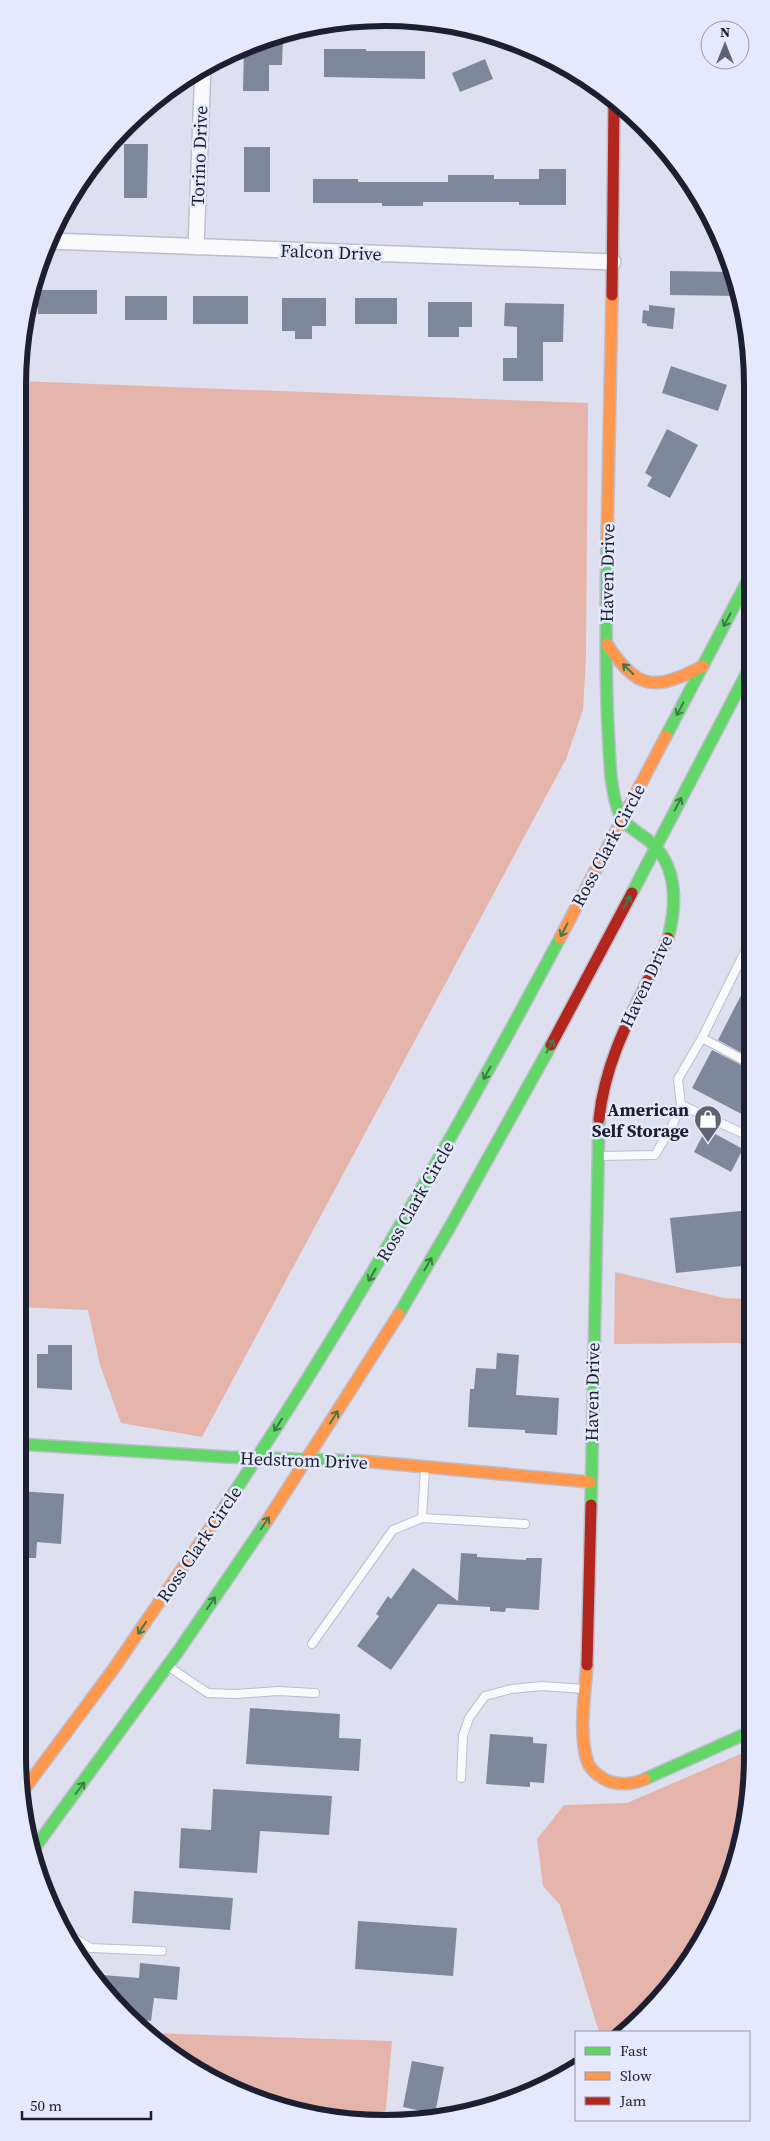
<svg xmlns="http://www.w3.org/2000/svg" width="770" height="2141" viewBox="0 0 770 2141" font-family="'Source Serif 4',serif">
  <style>
    .forest { fill: #e5b5ab }
    .building { fill: #7e889b }
    .lines { fill: none; stroke-linecap: round; stroke-linejoin: round }
    .lane-casing { stroke: #bcbece; stroke-width: 10 }
    .street-casing { stroke: #bcbece; stroke-width: 18 }
    .fast-casing { stroke: #bcbece; stroke-width: 14 }
    .slow-casing { stroke: #bcbece; stroke-width: 14 }
    .jam-casing { stroke: #bcbece; stroke-width: 14 }
    .lane { stroke: #fafafd; stroke-width: 8 }
    .street { stroke: #fafafd; stroke-width: 15 }
    .fast { stroke: #63d668; stroke-width: 11 }
    .slow { stroke: #ff974d; stroke-width: 11 }
    .jam { stroke: #b3261e; stroke-width: 11 }
    .oneway { stroke: #407a4c }
    .labels { text-anchor: middle; dominant-baseline: central; stroke-width: 5; stroke-linejoin: round; paint-order: stroke }
    .street-label { font-size: 18px; fill: #1d1e2f; stroke: #e5e9fc }
    .poi-label { font-size: 18px; font-weight: bold; fill: #1d1e2f; stroke: #e5e9fc; text-anchor: end }
    .rim { fill: none; stroke: #1d1e2f; stroke-width: 6 }
  </style>
  <rect width="100%" height="100%" fill="#dee0ef"/>
  <path class="forest" d="M18,381L588,403L586,658L583,710L566,759L202,1437L121,1423L100,1365L88,1310L18,1307Z
    M615,1272L724,1298L751,1299L752,1351L739,1343L614,1344Z
    M752,1749L740,1851L714,1919L677,1979L620,2032H599L560,1905L543,1886L537,1839L564,1805L627,1803Z
    M151,2033L392,2041L385,2119L337,2120L267,2104L202,2074Z"/>
  <path class="building" d="M265,38H283L282,65H269V91H243L244,48Z
    M324,49H366V51H425V79L324,77Z
    M485,59L493,79L460,92L452,73Z
    M124,144H148L147,198H124Z
    M244,147H270V192H244Z
    M539,169H566V205H519V202H423V206H382V203H313V179H358V182H448V175H494V179H539Z
    M670,271L732,272L738,296L670,295Z
    M38,290H97V314H38Z
    M125,296H167V320H125Z
    M193,296H248V324H193Z
    M282,298H326V326H312V339H295V331H282Z
    M355,298H397V324H355Z
    M428,302H472V327H459V337H428Z
    M505,303L564,304L563,342H543V381H503V358H517V327L504,326Z
    M649,305L675,308L673,329L647,326V324L642,323L643,310L649,311Z
    M671,366L727,385L718,411L662,393Z
    M667,429L698,445L670,498L647,486L652,477L645,473Z
    M751,976V1058L718,1040Z
    M712,1050L751,1070V1119L692,1088Z
    M706,1129L743,1149L731,1172L694,1152Z
    M751,1210V1265L676,1273L670,1218Z
    M48,1345H72V1390L37,1388V1354H48Z
    M497,1353L519,1355L516,1395L559,1398L557,1435L525,1433V1430L468,1427L470,1389H474L476,1368L496,1369Z
    M18,1491L64,1494L61,1544L37,1542L36,1558H20V1542L18,1541Z
    M461,1553L477,1554V1557L526,1560V1558H542L539,1610L506,1608L505,1612L490,1611V1607L438,1604L391,1670L357,1646L379,1616L376,1614L388,1596L391,1599L413,1568L458,1601Z
    M250,1708L340,1714L339,1738L361,1739L359,1771L246,1764Z
    M490,1734L533,1737V1743L547,1744L544,1783L530,1782V1787L486,1784Z
    M213,1789L332,1796L329,1835L260,1831L257,1873L179,1868L181,1828L211,1830Z
    M134,1891L233,1898L230,1930L132,1923Z
    M358,1921L457,1928L453,1976L355,1969Z
    M140,1963L180,1967L177,2000L154,1998L151,2021L134,2019L109,1998L91,1974L139,1978Z
    M412,2061L444,2067L435,2114L403,2107Z"/>
  <g class="lines">
    <g class="lane-casing">
      <path id="lane" d="M702,1038L751,1064
        M681,1105L751,1137
        M600,1156L655,1155L673,1124L681,1105L678,1079L702,1038L751,939
        M425,1469L422,1518L525,1524
        M312,1644L393,1530L422,1518
        M172,1669L208,1693L235,1694L278,1691L315,1693
        M461,1778L463,1736L469,1718L485,1696L511,1689L542,1686L584,1689
        M60,1925L71,1936L91,1948L162,1951"/>
    </g>
    <g class="street-casing">
      <path id="street" d="M49,241L613,262
        M196,247L203,66"/>
    </g>
    <g class="fast-casing">
      <path id="fast" d="M607,543C606,605 605,667 608,728C610,756 609,789 620,815C625,826 638,832 648,840C678,864 677,904 668,938
        M666,736L750,576
        M632,893L750,667
        M399,1314L451,1225L551,1045
        M18,1444L228,1457L362,1461
        M591,1505L599,1119
        M217,1518C343,1331 454,1137 560,938
        M645,1779L752,1731
        M33,1850L179,1650L267,1521"/>
    </g>
    <g class="slow-casing">
      <path id="slow" d="M607,543L612,295
        M607,644C638,691 655,691 703,666
        M560,938L666,736
        M362,1461L590,1482
        M267,1521L399,1314
        M587,1665C585,1693 578,1736 588,1763C592,1772 602,1779 611,1782C623,1785 634,1784 645,1779
        M23,1791L112,1671L217,1518"/>
    </g>
    <g class="jam-casing">
      <path id="jam" d="M612,295L614,102
        M551,1045L632,893
        M599,1119C606,1051 641,999 668,938
        M587,1665L591,1505"/>
    </g>
    <use href="#lane" class="lane"/>
    <use href="#street" class="street"/>
    <use href="#fast" class="fast"/>
    <use href="#slow" class="slow"/>
    <use href="#jam" class="jam"/>
  </g>
  <defs><path id="oneway-shaft" d="M-6 0H5M1.5-3L5.5 0L1.5 3" fill="none" stroke-width="1.6" stroke-linecap="round" stroke-linejoin="round" transform="scale(1.25)"/></defs>
  <g class="oneway">
    <use href="#oneway-shaft" transform="translate(727 620) rotate(118)"/>
    <use href="#oneway-shaft" transform="translate(628 669) rotate(-136)"/>
    <use href="#oneway-shaft" transform="translate(680 709) rotate(118)"/>
    <use href="#oneway-shaft" transform="translate(678 804) rotate(-62)"/>
    <use href="#oneway-shaft" transform="translate(627 902) rotate(-62)"/>
    <use href="#oneway-shaft" transform="translate(564 930) rotate(118)"/>
    <use href="#oneway-shaft" transform="translate(550 1046) rotate(-62)"/>
    <use href="#oneway-shaft" transform="translate(487 1073) rotate(119)"/>
    <use href="#oneway-shaft" transform="translate(428 1264) rotate(-60)"/>
    <use href="#oneway-shaft" transform="translate(372 1275) rotate(120)"/>
    <use href="#oneway-shaft" transform="translate(334 1417) rotate(-58)"/>
    <use href="#oneway-shaft" transform="translate(278 1425) rotate(122)"/>
    <use href="#oneway-shaft" transform="translate(265 1523) rotate(-56)"/>
    <use href="#oneway-shaft" transform="translate(211 1603) rotate(-56)"/>
    <use href="#oneway-shaft" transform="translate(142 1628) rotate(124)"/>
    <use href="#oneway-shaft" transform="translate(80 1788) rotate(-53)"/>
  </g>
  <defs>
    <g id="shop-pin" transform="scale(1.4375)"><path d="M0 17L-7.5 6A9.5 9.5 0 1 1 7.5 6Z" fill="#616272" stroke="#e5e9fc"/><path d="M-5-2.5h2.3a2.7 3.5 0 0 1 5.4 0H5L5.5 6h-11ZM-1.5-2.5h3a1.5 2.3 0 0 0-3 0Z" fill="#fff"/></g>
  </defs>
  <g fill-rule="evenodd">
    <use href="#shop-pin" x="708" y="1119"/>
  </g>
  <g class="labels">
    <g class="street-label">
      <text transform="translate(199 156) rotate(-88)">Torino Drive</text>
      <text transform="translate(331 252) rotate(2)">Falcon Drive</text>
      <text transform="translate(607 573) rotate(-89)">Haven Drive</text>
      <text transform="translate(608 845) rotate(-62)">Ross Clark Circle</text>
      <text transform="translate(646 981) rotate(-65)">Haven Drive</text>
      <text transform="translate(415 1201) rotate(-60)">Ross Clark Circle</text>
      <text transform="translate(592 1392) rotate(-89)">Haven Drive</text>
      <text transform="translate(304 1460) rotate(2)">Hedstrom Drive</text>
      <text transform="translate(199 1544) rotate(-56)">Ross Clark Circle</text>
    </g>
    <g class="poi-label">
      <text x="689" y="1109">American<tspan x="689" dy="21">Self Storage</tspan></text>
    </g>
  </g>
  <path d="M0 0H770V2141H0ZM385 26H385A359 359 0 0 1 744 385V1756A359 359 0 0 1 385 2115H385A359 359 0 0 1 26 1756V385A359 359 0 0 1 385 26Z" fill="#e5e9fc" fill-rule="evenodd"/>
  <path class="rim" d="M385 26H385A359 359 0 0 1 744 385V1756A359 359 0 0 1 385 2115H385A359 359 0 0 1 26 1756V385A359 359 0 0 1 385 26Z"/>
  <rect x="575" y="2031" width="175" height="90" fill="#e5e9fc" stroke="#9598aa"/>
  <rect x="585" y="2047" width="25" height="8" fill="#63d668" stroke="#9598aa"/>
  <text x="620" y="2056" font-size="15" fill="#1d1e2f">Fast</text>
  <rect x="585" y="2072" width="25" height="8" fill="#ff974d" stroke="#9598aa"/>
  <text x="620" y="2081" font-size="15" fill="#1d1e2f">Slow</text>
  <rect x="585" y="2097" width="25" height="8" fill="#b3261e" stroke="#9598aa"/>
  <text x="620" y="2106" font-size="15" fill="#1d1e2f">Jam</text>
  <g transform="translate(725 45)"><circle r="24" fill="#e5e9fc" stroke="#9598aa"/>
  <path d="M0-4L9 19L0 12L-9 19Z" fill="#616272"/>
  <text y="-8" font-size="14" font-weight="bold" text-anchor="middle" fill="#1d1e2f">N</text>
  </g>
  <path d="M22 2111v8h129v-8" fill="none" stroke="#1d1e2f" stroke-width="2.5"/>
  <text x="30" y="2111" font-size="15" fill="#1d1e2f" stroke="#e5e9fc" stroke-width="4" paint-order="stroke">50 m</text>
</svg>
